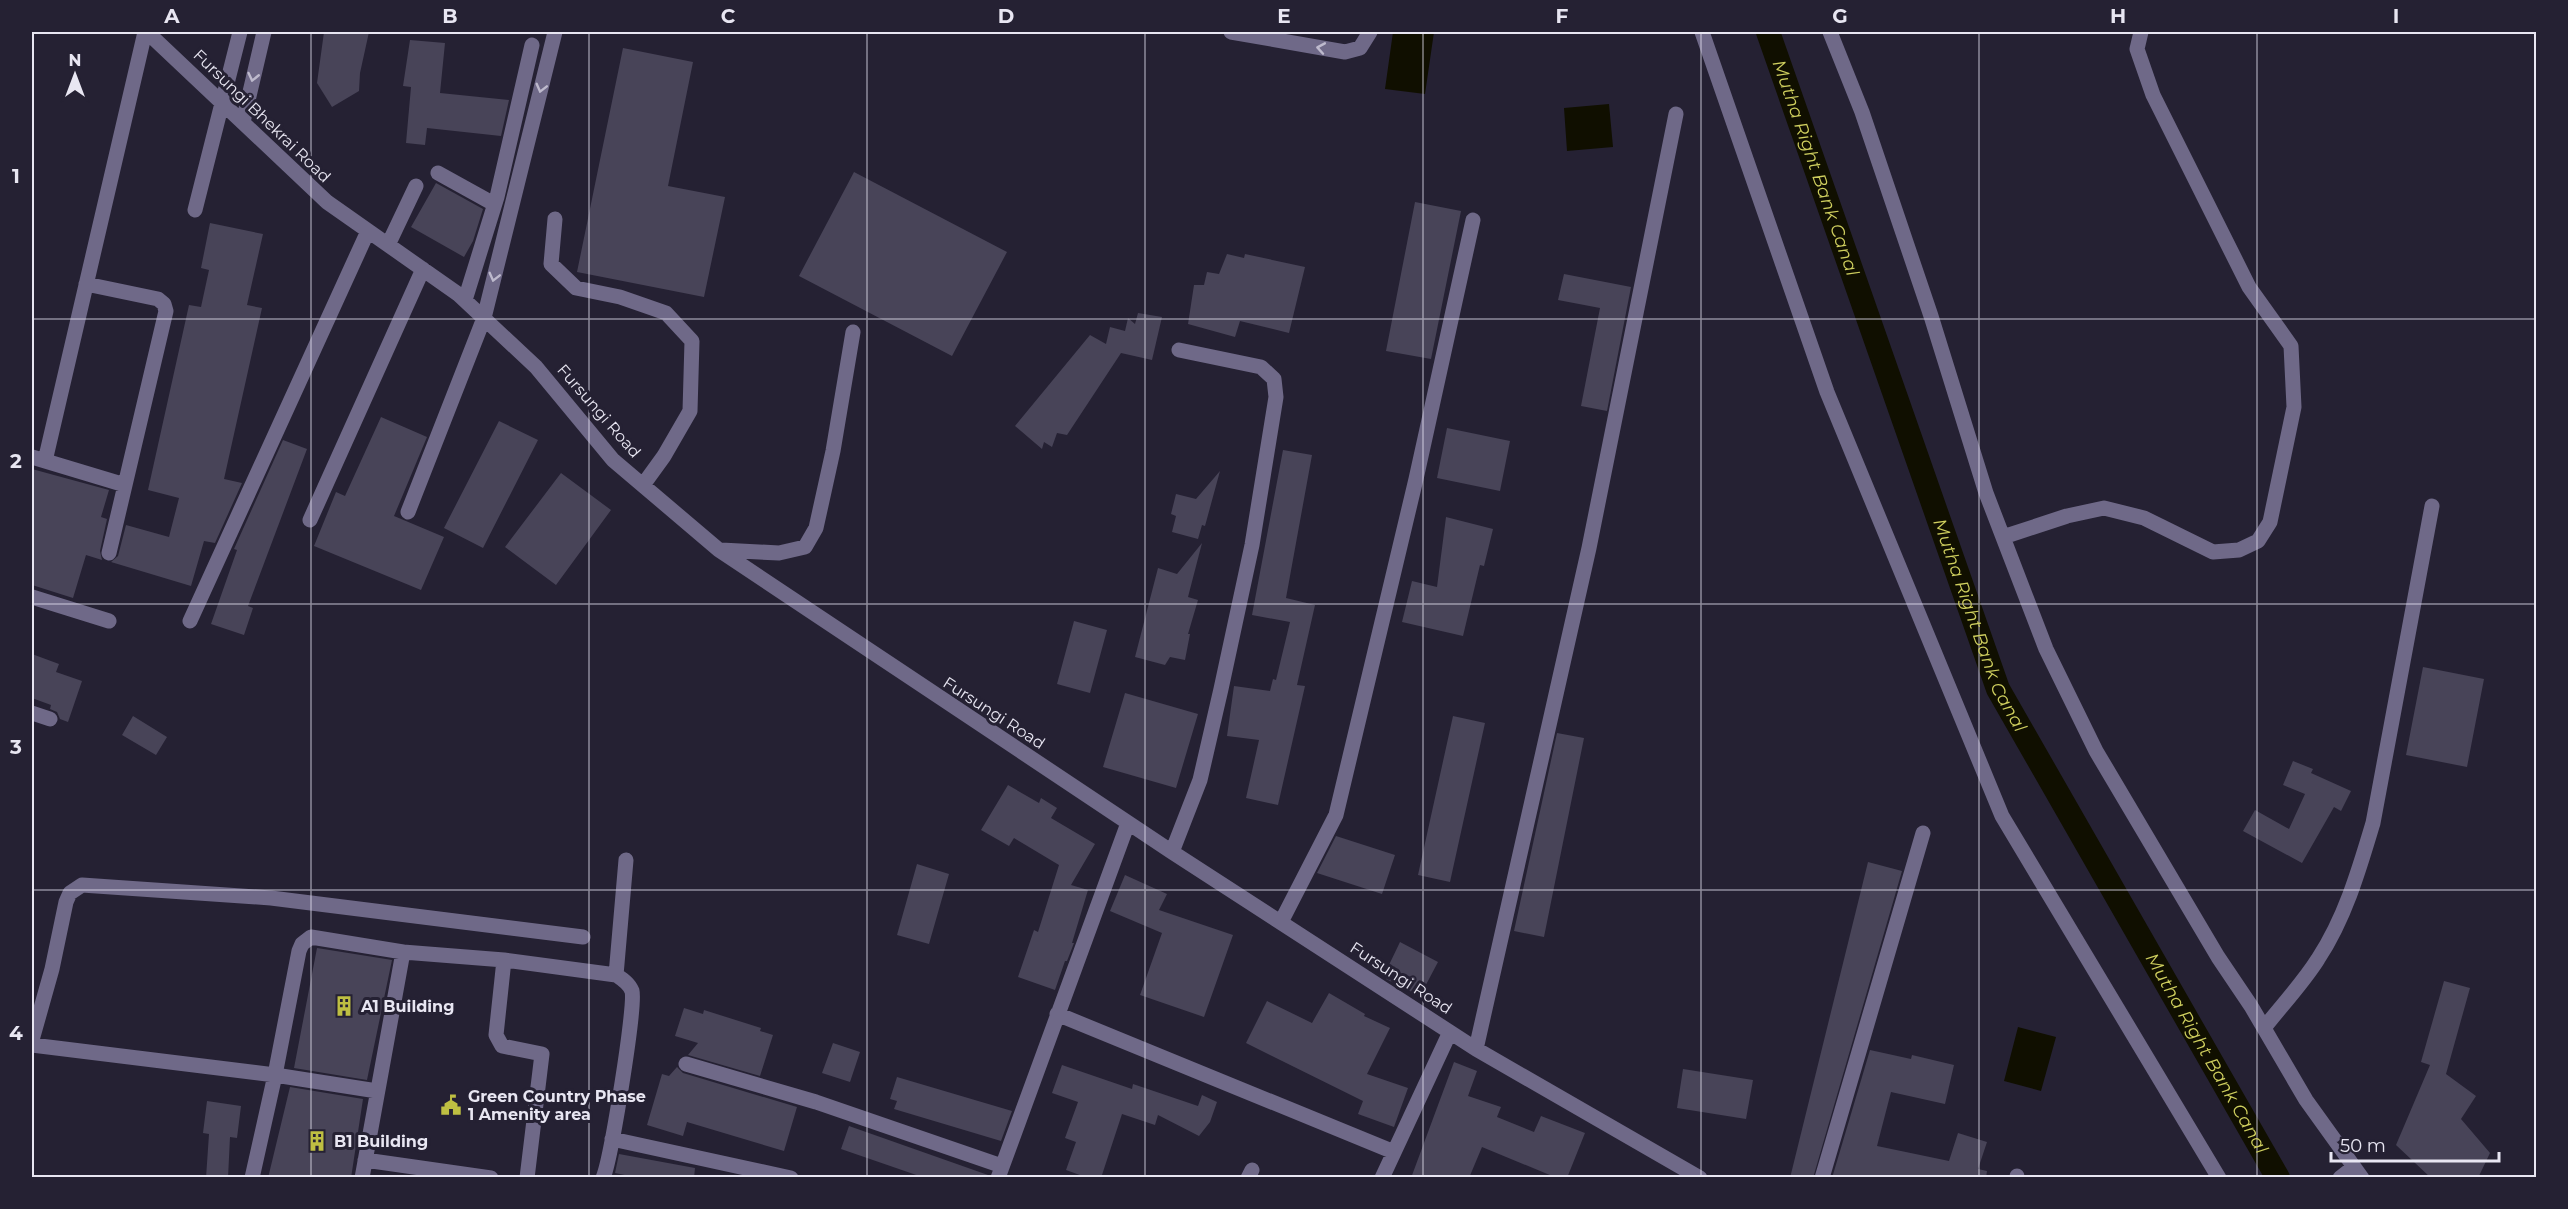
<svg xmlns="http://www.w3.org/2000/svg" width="2568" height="1209" viewBox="0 0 2568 1209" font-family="Montserrat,sans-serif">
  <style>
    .water { fill: #100f00 }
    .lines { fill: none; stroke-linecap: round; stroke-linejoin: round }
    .canal { stroke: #100f00; stroke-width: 24 }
    .building { fill: #484458 }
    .minor { stroke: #6f6988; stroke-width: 15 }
    .oneway { stroke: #bebacd }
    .grid { fill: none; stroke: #e8e6f2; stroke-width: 1.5; stroke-opacity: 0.55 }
    .labels { text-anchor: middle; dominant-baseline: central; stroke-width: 6; stroke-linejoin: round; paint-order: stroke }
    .street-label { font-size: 16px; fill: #e8e6f2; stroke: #252133 }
    .poi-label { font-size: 16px; font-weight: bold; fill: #e8e6f2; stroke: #252133; text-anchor: start }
    .water-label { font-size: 18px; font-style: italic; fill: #cfcf5e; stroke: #252133 }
    .neatline { fill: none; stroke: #e8e6f2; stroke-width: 2 }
    .grid-label { font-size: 20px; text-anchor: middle; font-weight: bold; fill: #e8e6f2 }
  </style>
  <rect width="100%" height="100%" fill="#252133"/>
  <path class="water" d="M1393,32H1434L1425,94L1385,89Z
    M1609,104L1613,147L1567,151L1564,108Z
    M2018,1027L2056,1037L2041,1091L2004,1081Z"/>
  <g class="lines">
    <path class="canal" id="s1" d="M1768,32L1998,689L2278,1178"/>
  </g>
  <path class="building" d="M324,32H369L360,73L359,91L332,107L317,83Z
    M410,40L445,43L440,93L509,100L501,136L427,128L425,145L406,143L411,87L403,86Z
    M623,48L693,62L668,186L725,197L704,297L577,272Z
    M854,172L1007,252L952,356L799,276Z
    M436,183L483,209L473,241L464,257L411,227Z
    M1415,202L1461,211L1431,359L1386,351Z
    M210,223L263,234L247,305L262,308L224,479L242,483L215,543L204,541L191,586L111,562L118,556L126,525L169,537L179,498L148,490L189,305L201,307L209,270L201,268Z
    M1227,254L1244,258L1245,254L1305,267L1289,333L1240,321L1235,337L1188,324L1194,285H1204L1207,272L1219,274Z
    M1564,274L1631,287L1607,411L1581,406L1600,308L1558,300Z
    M1138,313L1162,317L1152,360L1121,353L1067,435L1057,433L1052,447L1044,442L1042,449L1015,426L1090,335L1106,344L1110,327L1125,331L1128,318L1135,324Z
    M381,417L427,437L394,516L444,537L421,590L314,546L336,492L345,496Z
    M499,421L538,440L483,548L444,528Z
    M1447,428L1510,441L1500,491L1437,478Z
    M283,440L307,449L248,606L253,608L244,635L211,624L237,550L234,549Z
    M1283,450L1312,455L1286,598L1315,605L1297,685L1305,686L1278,805L1246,798L1259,740L1227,736L1234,686L1270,691L1273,679L1276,680L1290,622L1252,615Z
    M32,469L109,490L101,517L107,519L100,551L102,560L86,555L73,598L32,585Z
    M1220,471L1205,526L1202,525L1198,539L1172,532L1176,516L1171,514L1176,494L1196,499Z
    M561,473L611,510L556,585L505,547Z
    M1446,517L1493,529L1484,566L1480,565L1463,636L1402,622L1412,581L1437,587Z
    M1202,543L1188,597L1198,600L1188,634H1190L1185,660L1170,657L1165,665L1135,657L1158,568L1177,574Z
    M1074,621L1107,630L1090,693L1057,684Z
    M32,654L59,664L56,672L82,681L68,722L60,719L57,712L50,709L51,705L32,698Z
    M2423,667L2484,679L2467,767L2406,755Z
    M1125,693L1198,714L1176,788L1103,767Z
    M133,716L167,737L156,755L122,735Z
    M1453,716L1485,723L1450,882L1418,875Z
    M1557,733L1584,738L1544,937L1514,931Z
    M2293,761L2313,769L2311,773L2351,791L2341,811L2334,807L2302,863L2243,831L2255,810L2289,829L2305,794L2283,785Z
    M1008,785L1039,803L1041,798L1057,808L1051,818L1095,844L1071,885L1088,890L1072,943H1074L1067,961H1065L1055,990L1018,977L1034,930L1038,932L1059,865L1014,838L1009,846L981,830Z
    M1336,836L1395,855L1382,894L1317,873Z
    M1868,862L1902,871L1813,1178H1790Z
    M917,864L949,874L929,944L897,935Z
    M1125,875L1167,894L1159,910L1233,935L1204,1017L1140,995L1162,933L1110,911Z
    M1400,942L1438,962L1420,996L1386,979L1391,969L1388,967Z
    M317,948L392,960L367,1080L294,1068Z
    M2444,981L2470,988L2446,1074L2476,1096L2461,1119L2490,1153L2478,1178H2431L2396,1145L2430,1065L2421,1062Z
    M1329,993L1365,1014L1364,1016L1390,1028L1367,1074L1408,1088L1394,1127L1358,1114L1363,1101L1246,1043L1267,1001L1312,1023Z
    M684,1008L703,1014L704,1010L761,1028L760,1031L773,1035L760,1076L688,1055L698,1043L675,1036Z
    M833,1043L860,1052L850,1082L822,1073Z
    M1870,1050L1911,1059L1912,1055L1954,1065L1945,1104L1891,1092L1877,1146L1949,1161L1958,1133L1987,1142L1978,1169L1987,1171L1986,1178H1832Z
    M1454,1062L1477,1071L1468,1096L1501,1107L1497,1117L1534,1132L1541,1116L1585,1133L1567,1178H1557L1482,1147L1469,1178H1411Z
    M1062,1065L1132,1089L1133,1084L1198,1106L1202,1095L1217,1102L1210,1122L1199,1136L1158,1115L1155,1125L1122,1114L1101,1178H1088L1066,1170L1076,1142L1065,1138L1078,1102L1052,1093Z
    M677,1067L683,1073L797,1107L784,1151L687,1122L683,1136L647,1125L662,1074L669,1076Z
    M1683,1069L1753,1080L1746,1119L1677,1108Z
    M897,1077L1012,1111L1001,1141L894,1109L897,1101L890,1099Z
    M290,1087L363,1099L351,1178H268Z
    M207,1101L241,1106L237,1138L230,1137L228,1178H206L209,1134L203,1133Z
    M849,1126L988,1175V1178H925L841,1149Z
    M619,1154L695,1168L694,1178H639L615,1173Z"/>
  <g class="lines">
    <path class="minor" d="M147,32L327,202L458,294L536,367L613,460L719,550L1172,852L1476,1049L1700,1178
      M1231,32L1345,52L1360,48L1370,32
      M1702,32L1827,392L2002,816L2219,1178
      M1830,32L1862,112L1931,316L1986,493L2046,649L2096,751L2218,957L2251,1006L2306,1100L2362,1178
      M243,122L264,32
      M438,173L494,204
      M195,210L240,32
      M555,219L551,264L576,288L620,297L666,313L692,341L690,411L664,456L643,485
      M388,245L416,186
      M86,284L158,299L164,304L166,311L109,553
      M465,300L497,197L532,45
      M32,457L125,485
      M45,461L145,32
      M408,512L484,318L555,32
      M310,520L423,269
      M2003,537L2067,516L2104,508L2144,518L2213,552L2239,550L2258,541L2270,522L2294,407L2291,346L2249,287L2153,95L2137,49L2141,32
      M721,550L779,553L805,547L816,528L833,451L853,332
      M32,597L109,621
      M190,621L368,231
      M32,713L50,719
      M1172,852L1200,780L1221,689L1252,545L1276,397L1274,379L1261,367L1179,350
      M1281,922L1336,815L1416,479L1473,220
      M504,960L496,1035L502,1046L542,1054L527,1178
      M616,975L626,860
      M1057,1014L1394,1152
      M2264,1028C2282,1005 2303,983 2318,959C2345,918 2359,870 2373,823L2432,506
      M32,1040L52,969L66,902L70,893L82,885L271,898L583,937
      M32,1045L275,1075L299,951L302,944L311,937L403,952L504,960L616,975C622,979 629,983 632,991C636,1006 611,1159 603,1178
      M1476,1049L1589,548L1676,114
      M686,1064L816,1102L1002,1166
      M612,1139L791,1178
      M365,1160L491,1178
      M252,1178L275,1075L377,1091
      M362,1178L403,952
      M998,1178L1128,823
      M1248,1178L1252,1170
      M1382,1178L1450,1032
      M1822,1178L1923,833
      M2017,1178V1176
      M2340,1178L2354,1167"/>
  </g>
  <defs><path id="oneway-chevron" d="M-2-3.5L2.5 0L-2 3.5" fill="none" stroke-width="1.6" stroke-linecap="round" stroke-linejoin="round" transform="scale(1.5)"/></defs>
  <g class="oneway">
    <use href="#oneway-chevron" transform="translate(1321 48) rotate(-170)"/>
    <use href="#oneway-chevron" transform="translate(253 77) rotate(103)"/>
    <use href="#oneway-chevron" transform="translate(541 88) rotate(104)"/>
    <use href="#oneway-chevron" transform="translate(494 277) rotate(104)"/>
  </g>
  <path class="grid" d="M311,32V1178M589,32V1178M867,32V1178M1145,32V1178M1423,32V1178M1701,32V1178M1979,32V1178M2257,32V1178M32,319H2536M32,604H2536M32,890H2536"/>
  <defs>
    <g id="building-bare" transform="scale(1.62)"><path d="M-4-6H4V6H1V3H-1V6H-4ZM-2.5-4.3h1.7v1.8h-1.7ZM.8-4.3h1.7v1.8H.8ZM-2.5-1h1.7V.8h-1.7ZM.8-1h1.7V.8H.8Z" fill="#bebf42" stroke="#252133" stroke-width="2.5" paint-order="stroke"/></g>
    <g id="civic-bare" transform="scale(1.62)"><path d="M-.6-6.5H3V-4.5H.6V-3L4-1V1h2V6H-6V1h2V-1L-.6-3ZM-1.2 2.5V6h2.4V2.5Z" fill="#bebf42" stroke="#252133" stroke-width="2.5" paint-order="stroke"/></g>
  </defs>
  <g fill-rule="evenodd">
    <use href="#building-bare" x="344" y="1006"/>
    <use href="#civic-bare" x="451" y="1105"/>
    <use href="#building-bare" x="317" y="1141"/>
  </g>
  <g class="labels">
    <g class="street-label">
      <text transform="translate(262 116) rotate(44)">Fursungi Bhekrai Road</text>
      <text transform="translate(599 411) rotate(49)">Fursungi Road</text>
      <text transform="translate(994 713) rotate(33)">Fursungi Road</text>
      <text transform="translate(1401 978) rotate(33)">Fursungi Road</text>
    </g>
    <g class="poi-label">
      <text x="361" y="1006">A1 Building</text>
      <text x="468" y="1096">Green Country Phase<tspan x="468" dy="18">1 Amenity area</tspan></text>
      <text x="334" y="1141">B1 Building</text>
    </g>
    <g class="water-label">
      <text stroke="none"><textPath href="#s1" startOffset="144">Mutha Right Bank Canal</textPath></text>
      <text stroke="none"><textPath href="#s1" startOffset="630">Mutha Right Bank Canal</textPath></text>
      <text stroke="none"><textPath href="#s1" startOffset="1116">Mutha Right Bank Canal</textPath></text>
    </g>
  </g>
  <rect width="2568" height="1209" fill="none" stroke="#252133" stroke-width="66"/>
  <g transform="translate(75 75)" stroke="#252133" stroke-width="4.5" paint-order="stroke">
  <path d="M0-4.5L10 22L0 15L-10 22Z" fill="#e8e6f2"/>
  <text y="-9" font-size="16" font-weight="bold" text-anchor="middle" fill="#e8e6f2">N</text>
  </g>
  <path d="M2331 1152v9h168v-9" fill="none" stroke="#e8e6f2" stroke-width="3"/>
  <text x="2340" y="1152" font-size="18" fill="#e8e6f2" stroke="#252133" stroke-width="4.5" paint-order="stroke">50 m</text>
  <rect x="33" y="33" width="2502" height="1143" class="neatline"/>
  <g class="grid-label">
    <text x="172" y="23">A</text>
    <text x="450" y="23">B</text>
    <text x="728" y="23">C</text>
    <text x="1006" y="23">D</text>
    <text x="1284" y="23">E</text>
    <text x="1562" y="23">F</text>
    <text x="1840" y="23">G</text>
    <text x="2118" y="23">H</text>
    <text x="2396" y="23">I</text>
    <text x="16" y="183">1</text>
    <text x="16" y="468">2</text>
    <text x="16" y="754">3</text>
    <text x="16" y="1040">4</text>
  </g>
</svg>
